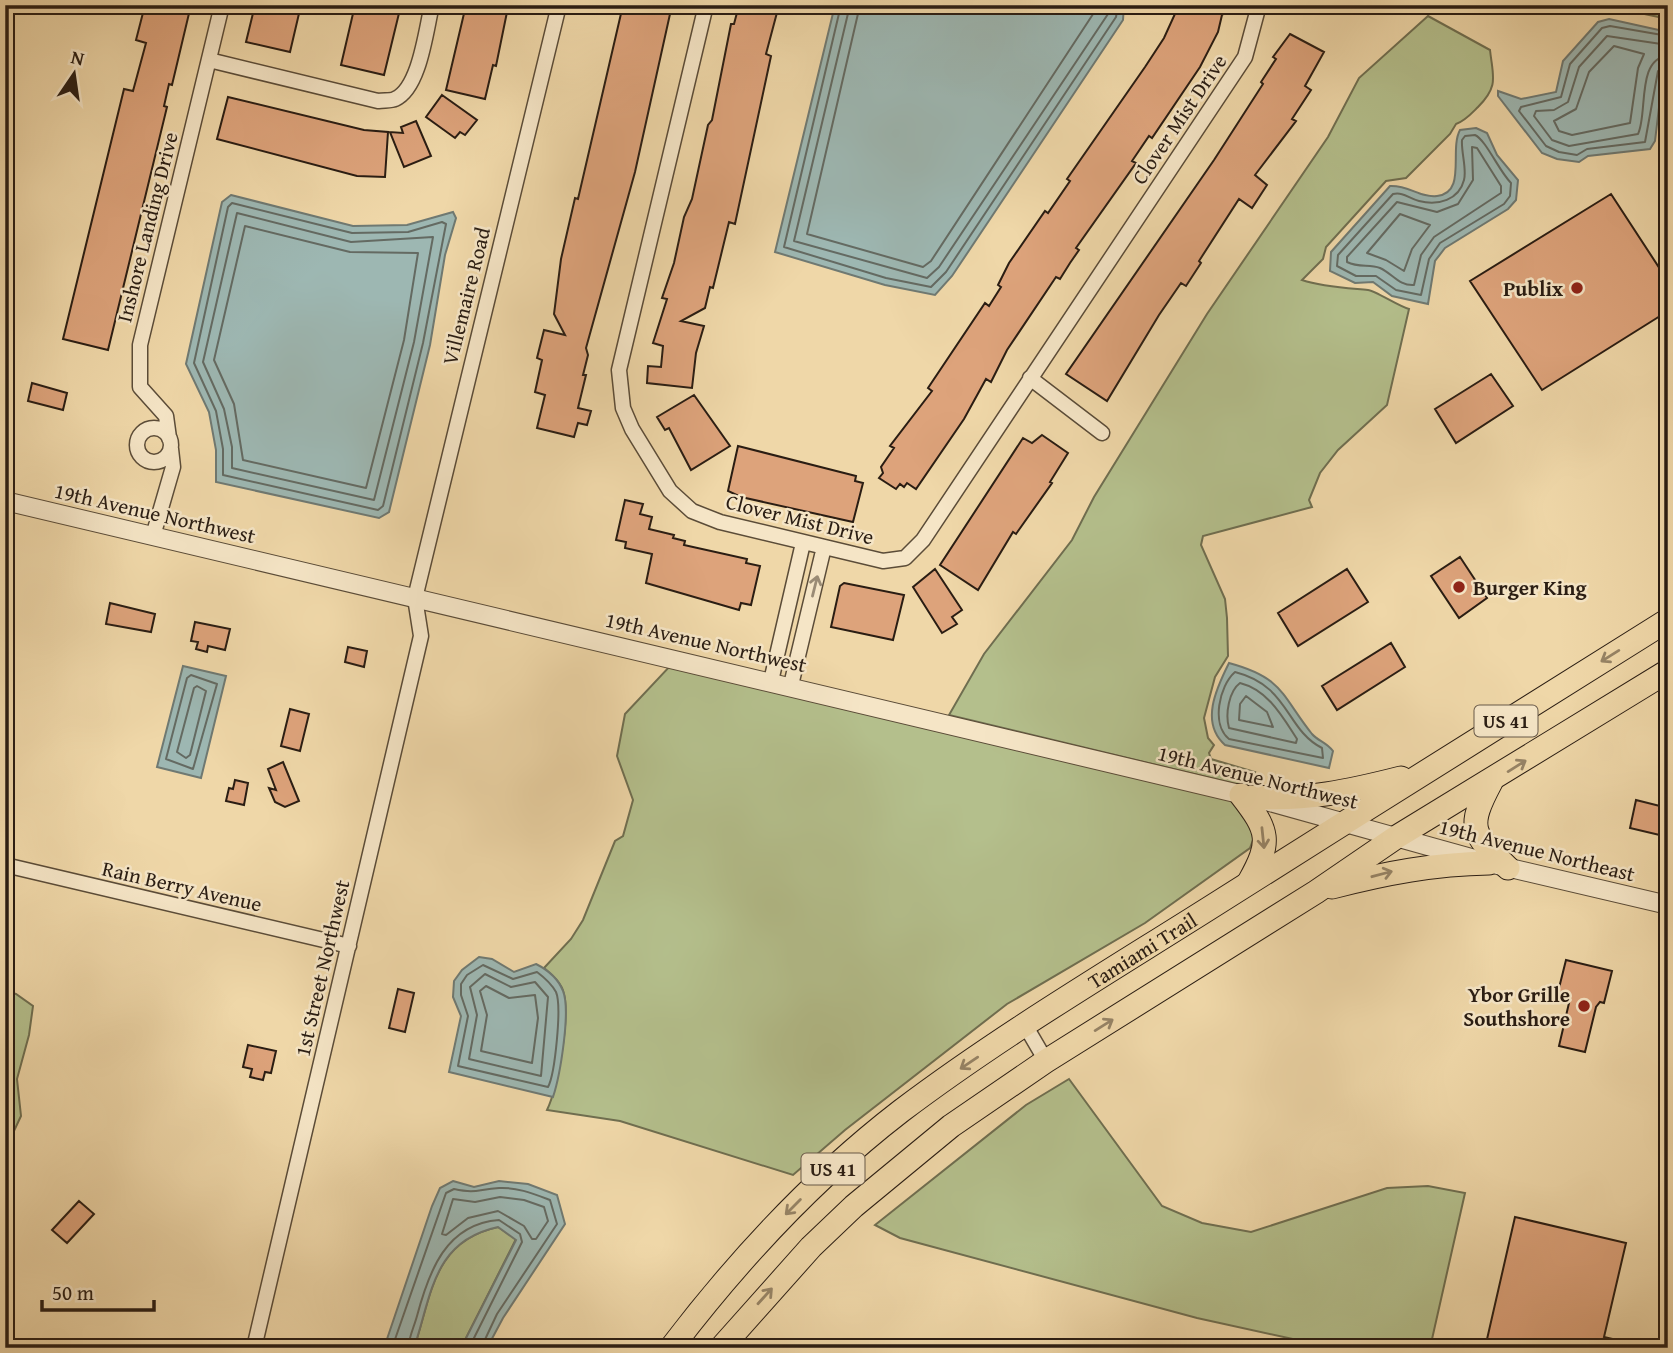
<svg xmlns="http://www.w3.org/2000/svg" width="1673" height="1353" viewBox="0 0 1673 1353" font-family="'Gentium Book Plus',serif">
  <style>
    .green { fill: #b4bf8c; stroke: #6f6e50; stroke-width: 2 }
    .water { fill: #9db7b2; stroke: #6f7972; stroke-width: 2 }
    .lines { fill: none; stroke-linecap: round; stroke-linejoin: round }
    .shore { stroke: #646a62; stroke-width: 2 }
    .building { fill: #dda37b; stroke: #2a1d13; stroke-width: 2 }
    .minor-casing { stroke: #5b4c38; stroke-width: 17 }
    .tertiary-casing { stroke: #5b4c38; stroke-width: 20 }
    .primary-casing { stroke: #2a1d13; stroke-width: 25 }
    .minor { stroke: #f5e5c6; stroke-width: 14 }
    .tertiary { stroke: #f5e5c6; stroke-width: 18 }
    .primary { stroke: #efd7a8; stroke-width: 23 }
    .oneway { stroke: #9a8b75 }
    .oneway2 { stroke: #968365 }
    .poi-dot { fill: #8f2418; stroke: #f5e5c6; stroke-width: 2.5 }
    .labels { text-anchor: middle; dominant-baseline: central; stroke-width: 5; stroke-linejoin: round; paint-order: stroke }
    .shield { fill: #f5e5c6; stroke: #675949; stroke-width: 2 }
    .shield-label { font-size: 19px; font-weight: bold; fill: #2a1d13 }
    .street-label { font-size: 21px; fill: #2a1d13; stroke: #f5e5c6 }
    .poi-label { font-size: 21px; font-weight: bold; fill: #2a1d13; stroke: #f5e5c6; text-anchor: end }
  </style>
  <rect width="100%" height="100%" fill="#efd7a8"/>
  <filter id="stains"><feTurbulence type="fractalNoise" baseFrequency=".00286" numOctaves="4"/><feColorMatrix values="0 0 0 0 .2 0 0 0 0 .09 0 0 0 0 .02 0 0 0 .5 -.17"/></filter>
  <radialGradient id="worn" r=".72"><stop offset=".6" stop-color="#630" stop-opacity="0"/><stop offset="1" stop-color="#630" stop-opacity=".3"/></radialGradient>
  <path class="green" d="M1602,5H1668V19Z
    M1428,16L1490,50C1493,77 1499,86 1478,107C1471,114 1465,121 1456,124L1450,134L1406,178L1386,181L1326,247L1323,259L1302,280C1323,287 1347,288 1368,290C1376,291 1398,306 1409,309L1387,405L1338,450L1320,473L1309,500L1312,507L1203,536L1201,545L1225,599L1227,618L1228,656L1215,677L1204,718L1208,738L1214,745L1209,753L1211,759L1255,772L1247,787L1243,782L1240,785L949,715L984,654L1072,540L1094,497L1207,314L1328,137L1359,78Z
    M670,666L1237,802L1256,832L1250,848L1145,923L1007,1004L845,1130L793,1175L620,1121L547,1110C558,1087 570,1018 564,994C562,983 552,975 544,968L571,939L583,920L615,841L623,836L633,800L617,756L625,714Z
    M5,991L16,994L33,1006L29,1035L17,1079L21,1116L5,1150Z
    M1069,1079L1162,1206L1202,1223L1251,1232L1387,1188L1428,1186L1465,1193L1430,1348H1334L1197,1318L900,1238L875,1225L1026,1105Z
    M498,1227L516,1239L461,1348H414C432,1294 433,1241 498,1227Z"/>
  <path class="water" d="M835,5H1124L1123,20L952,276L935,295L885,285L775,252Z
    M1609,19L1668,32L1655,141L1650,149L1588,156L1579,162L1557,159L1542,153L1498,96V91L1521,99L1556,92L1563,61L1598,22Z
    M1476,128L1487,133L1497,155L1518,180L1516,200L1508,209L1445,248L1435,261L1428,304L1392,296L1373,282L1355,283L1330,271L1331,252L1390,186C1409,185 1420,198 1437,196C1467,193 1449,150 1460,130Z
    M231,195L353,226L407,225L453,212L456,218L445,255L430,345L389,512L379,518L216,482V450L209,412L186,364L222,202Z
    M1229,663C1284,678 1281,695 1312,734C1318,741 1326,742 1333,751L1329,768L1225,745C1200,723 1216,689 1229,663Z
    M183,666L226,676L201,778L157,767Z
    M479,957L492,959L514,972L536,964C548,970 558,978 563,991C571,1011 560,1076 553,1097L449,1072L461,1016L453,997L454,981L462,970Z
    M453,1181L474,1187L499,1181L528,1184L557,1195L565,1224L503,1318L487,1348H461L516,1240L498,1227C433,1241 432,1294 414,1348H384L432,1206L440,1188Z"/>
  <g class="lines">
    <path class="shore" d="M841,5L784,247L886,278L931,287L946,272L1116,17L1118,5
      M850,5L794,241L927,278L939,267L1108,14L1109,5
      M860,5L807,234L923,267L931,261L1099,5
      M1668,36L1610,26L1602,28L1570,64L1561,97L1521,107L1519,111L1546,146L1559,152L1577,155L1587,149L1645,142L1658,71L1668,65
      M1668,45L1607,36L1579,67L1568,102L1554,110L1536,111L1534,116L1552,140L1569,146L1638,134C1648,114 1636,58 1668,56
      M1614,46L1644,54L1638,68L1630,123L1572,135L1559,131L1554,121L1576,109L1589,72Z
      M1475,135C1486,140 1499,171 1511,183L1510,196L1504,204L1440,243L1429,259L1421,295L1396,290L1376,276H1356L1337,266L1338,255L1393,194C1404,192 1408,198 1419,201C1438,206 1459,200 1464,180C1467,169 1461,152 1462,140L1465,136Z
      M1472,147L1477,148L1501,186V193L1434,237L1421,255L1414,285C1399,286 1393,274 1380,268C1369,264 1359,268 1347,262V257L1397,202L1437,212L1458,204L1473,180Z
      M232,203L352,233L408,232L442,222L446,224L423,343L383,506L378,510L223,475V449L216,411L194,363L228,207Z
      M237,213L351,242L433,237L414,342L374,500L232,468V447L224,409L203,362Z
      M1400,214L1430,225L1412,249L1404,271L1386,260L1367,253Z
      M245,226L350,252L418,253L404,340L366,488L243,460L234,404L214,360Z
      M1235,672C1290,686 1285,729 1322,748L1323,758L1229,739C1211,725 1219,686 1235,672Z
      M191,675L217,684L193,769L166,759L187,678Z
      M1240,683C1268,690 1282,716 1297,739L1296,743L1229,728C1225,714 1229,691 1240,683Z
      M197,686L206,691L190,755L186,758L177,752L194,688Z
      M1246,696L1267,712L1273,727L1239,720L1240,704Z
      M483,965L513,979L537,972C545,978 551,983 556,992C562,1006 555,1074 548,1087L458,1066L468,1016L461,995V984L467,975Z
      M485,974L511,987L535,982L548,997L541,1076L469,1059L477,1015L470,987Z
      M486,986L509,998L535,995L538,1018L532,1063L481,1051L487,1015L480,991Z
      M500,1197L524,1200L544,1207L548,1221L536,1239H532L524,1226L498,1211L468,1218L446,1235L442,1234L453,1199L475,1202Z
      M392,1348L446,1193L454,1189C477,1194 478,1189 499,1188C517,1187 534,1194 550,1200L557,1224L497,1314L481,1348
      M408,1348C409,1337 414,1327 417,1316C429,1271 446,1224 499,1220L520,1234L522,1242L469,1348"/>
  </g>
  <path class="building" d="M145,5H191L172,85L169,84L164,106L167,107L108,350L63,339L124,89L133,91L146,43L136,40Z
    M255,5H301L290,52L246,42Z
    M355,5H401L384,75L341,65Z
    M466,5H502L501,11L507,12L496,66L493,65L485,99L446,90Z
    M623,5H672L635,172L586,348L588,355L583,375H586L578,408L591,411L587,425L578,423L574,437L537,428L545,395L535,392L542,360L537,358L544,330L565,335L554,314L561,259L575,198L578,199Z
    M739,5H779L766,54L771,56L735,224L729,222L713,288L710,287L705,308L681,321L704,326L696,353L692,388L647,383L648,366L661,367L663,346L653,343L667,299L662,298L674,263L684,217L692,199L708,125L712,120L731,24H734Z
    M1179,5H1214L1232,9L1222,15L1218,32L1200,67L1152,138L1149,136L1132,161L1136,163L1076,248L1079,250L1070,263L1060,279L1056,277L1007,350L991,382L986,379L964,419L916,489L907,483L904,487L900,484L896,489L879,478L883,473L881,467L894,448L890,446L932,391L928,388L985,303L989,306L1001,287L998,285L1009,263L1045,211L1048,213L1070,181L1067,179L1145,67L1164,38Z
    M1290,34L1324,52L1305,86L1311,90L1292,119L1296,121L1255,175L1267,185L1252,208L1239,199L1199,261L1201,263L1186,286L1181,283L1159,315L1107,401L1066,374L1214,160L1263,84L1261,82L1276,59L1273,57Z
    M442,95L477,120L465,135L460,132L455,138L426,117Z
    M228,97L364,130L388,132L385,177L357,176L217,139Z
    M416,121L431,156L404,167L390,132L403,133L401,127Z
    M1611,194L1660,269L1668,263V311L1542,390L1470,281Z
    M1491,374L1513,406L1456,443L1435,409Z
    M32,383L67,393L63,410L28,401Z
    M694,395L730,446L691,470L669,428L665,430L657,417Z
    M1042,435L1068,453L1050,482L1052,483L1016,534L1013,532L978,590L940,565L1023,438L1032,443Z
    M738,446L856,476L855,481L863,483L853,522L741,497L728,491Z
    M625,500L643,504L640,514L652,517L649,529L674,535L673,538L685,541L684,545L747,559L746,563L760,566L751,605L741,603L739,610L646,583L652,554L625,548L626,542L616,540Z
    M1460,557L1487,598L1459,618L1431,576Z
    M935,569L962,610L952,617L957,624L942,633L913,587Z
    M1347,569L1368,602L1298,646L1278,613Z
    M844,583L904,595L893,640L831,627L840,586Z
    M110,603L155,614L151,632L106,624Z
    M195,622L230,629L225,650L208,646L207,652L196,649L198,642L191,641Z
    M1391,643L1405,667L1337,710L1322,686Z
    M348,647L367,651L364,667L345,662Z
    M290,709L309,714L300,751L281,746Z
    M283,762L299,801L285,807L275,802L269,788L276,790L268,769Z
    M235,780L248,783L244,805L226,801L229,788L233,789Z
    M1636,800L1668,808V837L1630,828Z
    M1566,960L1612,971L1604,1003L1600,1002L1596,1007L1585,1052L1559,1046L1569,1003L1559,1000L1561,993L1558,992Z
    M398,989L414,993L405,1032L389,1028Z
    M248,1045L276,1051L271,1073L265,1072L263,1080L250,1077L252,1069L243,1067Z
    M79,1201L94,1214L67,1243L52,1230Z
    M1515,1217L1626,1243L1604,1337L1630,1343V1348H1485Z"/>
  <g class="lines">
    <g class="minor-casing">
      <path id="minor" d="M706,5L619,370L623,408L632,429L670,491L692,511L720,522L883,561L905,558L923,540L1245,57L1259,5
        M209,60L378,101C384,100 391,101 395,99C420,88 426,29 432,5
        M1030,378L1102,433
        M137 445a17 17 0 1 1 34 0a17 17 0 1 1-34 0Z
        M169,438L166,416L140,387V345L222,5
        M153,536L173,467L171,449
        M771,681L803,543
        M791,685L824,547
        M5,865L349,946
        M1025,1025L1046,1061
        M254,1348L421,636L415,598L559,5"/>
    </g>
    <g class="tertiary-casing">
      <path id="tertiary" d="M5,501L1252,797L1489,863L1668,905"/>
    </g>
    <g class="primary-casing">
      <g id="primary">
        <path d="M1491,782C1466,829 1472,833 1508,868"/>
        <path d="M1241,795C1269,831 1272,841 1249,882"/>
        <path d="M1252,797C1304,801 1350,791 1401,778"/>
        <path d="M1332,887C1386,873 1434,864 1489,863"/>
        <path id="s1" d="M671,1348C738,1260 814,1178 901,1111C999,1037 1105,974 1208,909C1361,812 1515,716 1668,620"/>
        <path d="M721,1348L811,1247L854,1206L951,1126L1046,1061L1316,892L1395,838L1668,671"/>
      </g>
    </g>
    <use href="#minor" class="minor"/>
    <use href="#tertiary" class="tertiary"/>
    <use href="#primary" class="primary"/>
  </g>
  <defs><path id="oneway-shaft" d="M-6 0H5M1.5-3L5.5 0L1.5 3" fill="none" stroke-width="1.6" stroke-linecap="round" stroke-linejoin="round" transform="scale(1.75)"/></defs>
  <use class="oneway" href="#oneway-shaft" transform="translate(815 586) rotate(-76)"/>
  <g class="oneway2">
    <use href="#oneway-shaft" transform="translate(1610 656) rotate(148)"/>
    <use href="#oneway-shaft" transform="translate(1517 766) rotate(-32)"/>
    <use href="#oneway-shaft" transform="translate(1263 838) rotate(84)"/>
    <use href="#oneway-shaft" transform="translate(1382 874) rotate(-15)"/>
    <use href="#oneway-shaft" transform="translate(1104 1025) rotate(-32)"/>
    <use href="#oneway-shaft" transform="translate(969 1063) rotate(146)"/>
    <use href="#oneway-shaft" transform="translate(793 1207) rotate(135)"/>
    <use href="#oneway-shaft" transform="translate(765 1296) rotate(-48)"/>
  </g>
  <g class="poi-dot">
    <circle cx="1577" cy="288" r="7"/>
    <circle cx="1459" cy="587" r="7"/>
    <circle cx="1584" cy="1006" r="7"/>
  </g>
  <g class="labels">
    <g class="shield">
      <rect x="1474.5" y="705.5" width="63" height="31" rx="5"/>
      <rect x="801.5" y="1153.5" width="63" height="31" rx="5"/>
    </g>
    <g class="shield-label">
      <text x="1506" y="721">US 41</text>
      <text x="833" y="1169">US 41</text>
    </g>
    <g class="street-label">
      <text transform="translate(1179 119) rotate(-56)">Clover Mist Drive</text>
      <text transform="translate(147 227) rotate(-76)">Inshore Landing Drive</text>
      <text transform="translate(466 296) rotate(-76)">Villemaire Road</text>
      <text transform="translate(155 513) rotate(13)">19th Avenue Northwest</text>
      <text transform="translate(800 519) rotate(14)">Clover Mist Drive</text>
      <text transform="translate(706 642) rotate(13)">19th Avenue Northwest</text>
      <text transform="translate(1258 777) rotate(14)">19th Avenue Northwest</text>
      <text transform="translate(1537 850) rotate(14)">19th Avenue Northeast</text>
      <text transform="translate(182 886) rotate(13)">Rain Berry Avenue</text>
      <text stroke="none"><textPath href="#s1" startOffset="621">Tamiami Trail</textPath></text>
      <text transform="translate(322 968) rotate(-77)">1st Street Northwest</text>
    </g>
    <g class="poi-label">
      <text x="1563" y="288">Publix</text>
      <text x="1473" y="587" text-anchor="start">Burger King</text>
      <text x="1570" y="994">Ybor Grille<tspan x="1570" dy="24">Southshore</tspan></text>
    </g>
  </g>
  <rect width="1673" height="1353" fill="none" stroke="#efd7a8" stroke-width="28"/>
  <rect x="7" y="7" width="1659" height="1339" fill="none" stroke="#2a1d13" stroke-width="3.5"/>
  <rect x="14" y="14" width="1645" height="1325" fill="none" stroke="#2a1d13" stroke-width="2"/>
  <g transform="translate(74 74) rotate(13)" stroke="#f5e5c6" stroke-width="5" paint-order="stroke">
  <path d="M0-5L12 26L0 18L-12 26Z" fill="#2a1d13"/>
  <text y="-10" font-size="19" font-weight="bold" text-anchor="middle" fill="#2a1d13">N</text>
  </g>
  <path d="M42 1300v10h112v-10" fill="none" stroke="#2a1d13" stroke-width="3.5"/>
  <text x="52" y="1300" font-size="21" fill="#2a1d13" stroke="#f5e5c6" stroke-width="5" paint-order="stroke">50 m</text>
  <rect width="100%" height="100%" filter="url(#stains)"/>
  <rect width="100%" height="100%" fill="url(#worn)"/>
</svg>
